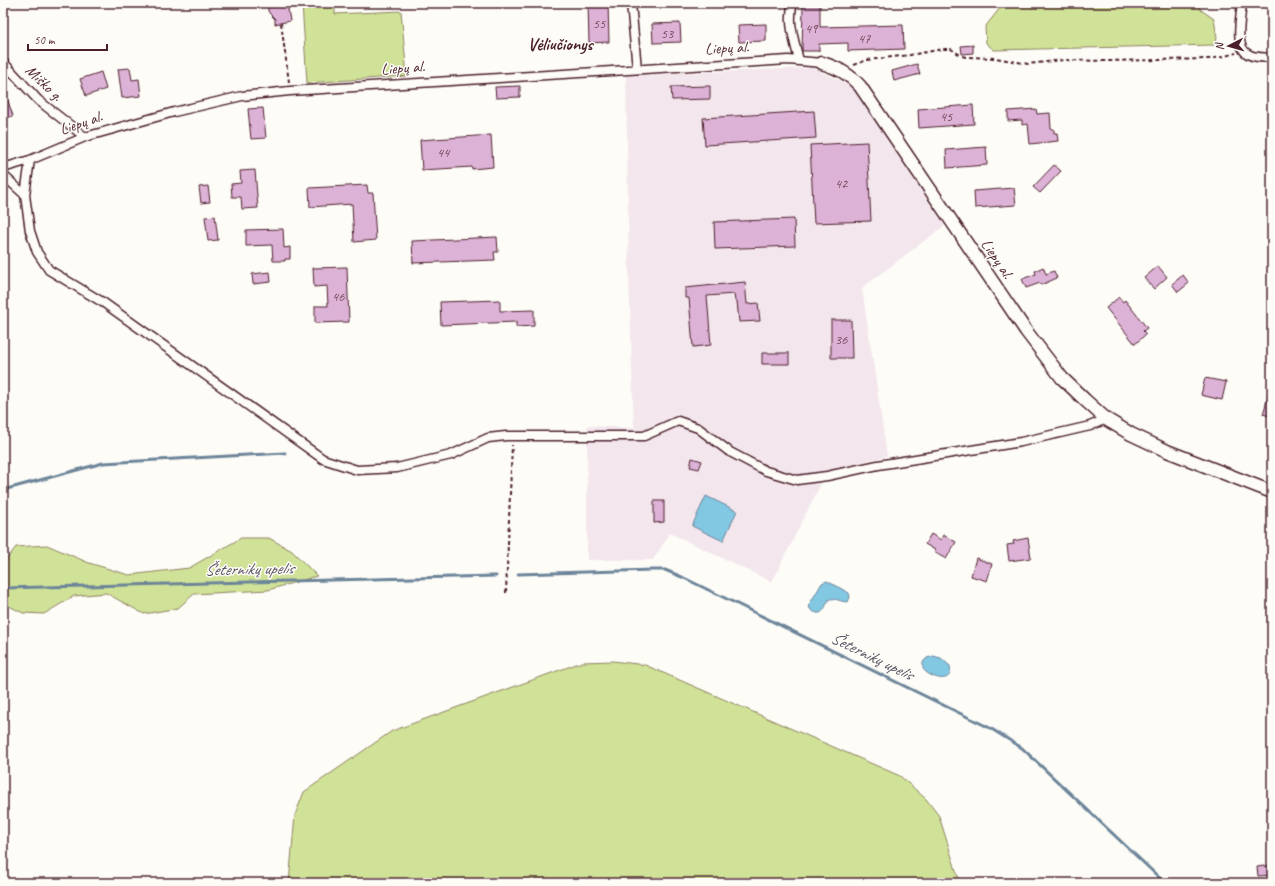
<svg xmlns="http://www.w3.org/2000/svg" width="1275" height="886" viewBox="0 0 1275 886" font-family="Caveat,sans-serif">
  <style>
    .built { fill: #f3e6ed }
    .green { fill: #d0e297; stroke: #8d8061 }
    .water { fill: #82c8e3; stroke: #6c8499 }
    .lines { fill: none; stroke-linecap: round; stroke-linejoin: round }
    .stream { stroke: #6c8499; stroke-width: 3 }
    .building { fill: #ddb2d7; stroke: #4a1f2b }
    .street-casing { stroke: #4a1f2b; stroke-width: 11 }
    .secondary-casing { stroke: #4a1f2b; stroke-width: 15 }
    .path { stroke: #4a1f2b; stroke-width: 2; stroke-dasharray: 4 3; stroke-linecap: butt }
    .street { stroke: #fdfcf7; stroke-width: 8 }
    .secondary { stroke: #fdfcf7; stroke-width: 12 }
    .labels { text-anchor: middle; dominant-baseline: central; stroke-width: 3; stroke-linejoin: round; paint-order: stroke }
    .number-label { font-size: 14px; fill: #6f4456 }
    .street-label { font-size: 16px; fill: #4a1f2b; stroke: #fdfcf7 }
    .water-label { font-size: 17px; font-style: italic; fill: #5b5262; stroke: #fdfcf7 }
    .quarter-label { font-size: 18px; font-weight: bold; fill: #4a1f2b; stroke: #fdfcf7 }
  </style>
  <rect width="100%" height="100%" fill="#fdfcf7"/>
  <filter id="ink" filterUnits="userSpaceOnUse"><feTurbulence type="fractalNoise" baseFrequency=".025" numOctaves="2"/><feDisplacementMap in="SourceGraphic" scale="8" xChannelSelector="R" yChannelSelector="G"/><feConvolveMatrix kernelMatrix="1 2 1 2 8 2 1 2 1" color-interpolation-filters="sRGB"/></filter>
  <g filter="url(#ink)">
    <path class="built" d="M813,68L852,86L945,225L862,288L887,456L827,471L772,582L670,533L653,560H587V426L634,428L629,277L626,75Z"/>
    <path class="green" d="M302,3H335V14L401,11L407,76L307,83Z
      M1004,3H1197L1201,10L1214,19L1217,38L1215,45L994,50L986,43L985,27Z
      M241,538H269L292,551L317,576L268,590L194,594L178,608L144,614L106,593L74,596L44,614L23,613L3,603V564L16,547L47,545L89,563L129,575L189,568Z
      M613,661L645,665L900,776L926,799L939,816L960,883H289L295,815L304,792L392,731L582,662Z"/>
    <path class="water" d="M706,496L737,511L723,541L692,526Z
      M827,581L849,593L850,597L848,602C841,602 836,598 829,599C824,609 822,619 810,609L809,605L822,583Z
      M933,656L941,658L950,666C954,686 930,678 923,669V662L927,658Z"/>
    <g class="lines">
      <path class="stream" d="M3,490L103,463L285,453
        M518,574L653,570H665L682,577L990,728L1022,748L1165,883
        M3,588L496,576"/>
    </g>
    <path class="building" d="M271,3H287L290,21L275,24V19L270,14L268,11V7Z
      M588,3H608L609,42L589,43Z
      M803,5H820V27L903,25L904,49L848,51V43L819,44V51H802Z
      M680,23L681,42L653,43L652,24Z
      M766,24V41L739,42L738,25Z
      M973,45V53L962,54L961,46Z
      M917,64L920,74L894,81L892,71Z
      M130,68L132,80L139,79L141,96L122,98L118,69Z
      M101,72L106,89L86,96L80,79Z
      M520,86V97L496,98L495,87Z
      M710,86V99L672,100L671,87Z
      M3,92H5L13,116L3,119Z
      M973,105L974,124L919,128L918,109Z
      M263,108L266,138L251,139L248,109Z
      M1036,109L1037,114L1050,113L1051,129H1054V133H1057L1058,141L1030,144L1028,124L1022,125V120L1008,121V111Z
      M814,111L816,138L705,145L703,118Z
      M491,135L493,167L472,169V167L422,170L420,140Z
      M867,142L871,221L814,223L810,145Z
      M986,147L987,165L947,168L946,150Z
      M1054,165L1061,171L1040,193L1033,187Z
      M255,170L258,208L242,209L241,197H232L231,184L241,183L240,171Z
      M367,185L368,193H373L376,240L354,242L352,204L310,207L309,188Z
      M208,186L210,202L201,203L199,187Z
      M1014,188L1016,205L975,208L974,191Z
      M215,216L218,240L208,241L205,217Z
      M794,219L795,246L715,249L714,222Z
      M283,229L284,248L290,247V259H285V261H273L272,245L246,246V230Z
      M497,237L498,252H494L495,260L413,263L412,241Z
      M1158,266L1167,277L1154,289L1144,278Z
      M347,267L349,322L315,323V306H328L327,286L314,287L313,268Z
      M1043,267L1046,274L1054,271L1057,278L1041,285L1040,283L1026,288L1022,279L1036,274L1035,271Z
      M270,272L271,282L253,284L252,274Z
      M1183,275L1189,283L1178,292L1172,284Z
      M745,282L747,304L758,303L760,321L739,322L737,301H735L734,294L707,296L711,345L693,347L689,298H685V288Z
      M1119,297L1123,302L1125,300L1147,328L1143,331L1146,334L1135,344L1106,308Z
      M500,300V311L534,310V326L516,327V322L441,325L440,302Z
      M831,320H851L852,358H831Z
      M762,353H789V364H762Z
      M1205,378L1226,382L1222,400L1201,395Z
      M1270,390H1272V417L1263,414Z
      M692,458L702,461L699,469L690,467Z
      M654,501H664V522L654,523Z
      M931,534L941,540L943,535L956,542L946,559L934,552L935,550L925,544Z
      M1028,538L1031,558L1009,561L1007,545L1014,544L1013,541Z
      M976,558L992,564L987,581L971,576Z
      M1272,865V875L1258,876L1257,867Z"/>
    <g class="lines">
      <g class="street-casing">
        <path id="street" d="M631,3L637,69
          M793,3C787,22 795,42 799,61
          M1242,3C1241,17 1233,49 1250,55C1256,58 1265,57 1272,58
          M3,62L38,100L85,137
          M30,160L25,195L30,231L37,252L49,270L104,303L323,459L357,470L397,468L451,455L488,438L506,436H644L678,421L698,428L730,452L766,471L797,480L827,476L878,465L1021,442L1090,426L1106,419
          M3,168L30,160L85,137L174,112L242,96L290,91L788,60L822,63
          M3,175L25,195"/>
      </g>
      <g class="secondary-casing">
        <path id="secondary" d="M822,63C838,68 849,74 860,86L1026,331L1062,378L1085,400L1106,419L1131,434L1167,451L1272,492"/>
      </g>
      <path class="path" d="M281,23L289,82
        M854,65L867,60L910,55L943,49H951L962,56L966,57L996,58L1028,64L1064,60L1106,61L1209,59L1221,57L1236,53
        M506,593L512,445"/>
      <use href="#street" class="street"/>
      <use href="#secondary" class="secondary"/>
    </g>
  </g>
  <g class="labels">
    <g class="number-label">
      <text x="599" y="23">55</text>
      <text x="811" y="28">49</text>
      <text x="667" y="33">53</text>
      <text x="864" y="38">47</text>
      <text x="946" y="116">45</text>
      <text x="443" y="152">44</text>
      <text x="841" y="183">42</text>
      <text x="338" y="296">46</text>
      <text x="841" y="339">36</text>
    </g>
    <g class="street-label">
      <text transform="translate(727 48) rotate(-3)">Liepų al.</text>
      <text transform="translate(403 68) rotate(-4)">Liepų al.</text>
      <text transform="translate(44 83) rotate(44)">Miško g.</text>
      <text transform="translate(81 123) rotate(-19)">Liepų al.</text>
      <text transform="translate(997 259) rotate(56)">Liepų al.</text>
    </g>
    <g class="water-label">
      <text transform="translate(249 569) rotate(-1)">Šeternikų upelis</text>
      <text transform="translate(872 656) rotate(26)">Šeternikų upelis</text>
    </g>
    <g class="quarter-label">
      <text x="560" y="44">Vėliučionys</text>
    </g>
  </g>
  <rect width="1275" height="886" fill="none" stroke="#fdfcf7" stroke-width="16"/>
  <rect x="8" y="8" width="1259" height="870" fill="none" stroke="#4a1f2b" stroke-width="1.5" filter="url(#ink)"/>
  <g transform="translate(1229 46) rotate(264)" stroke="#fdfcf7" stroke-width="3" paint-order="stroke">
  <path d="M0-3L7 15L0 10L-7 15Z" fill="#4a1f2b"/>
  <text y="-6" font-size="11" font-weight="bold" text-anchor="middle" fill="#4a1f2b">N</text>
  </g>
  <path d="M28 44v6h79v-6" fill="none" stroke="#4a1f2b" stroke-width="2"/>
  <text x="34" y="44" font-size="12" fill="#4a1f2b" stroke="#fdfcf7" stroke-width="3" paint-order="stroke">50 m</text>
</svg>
